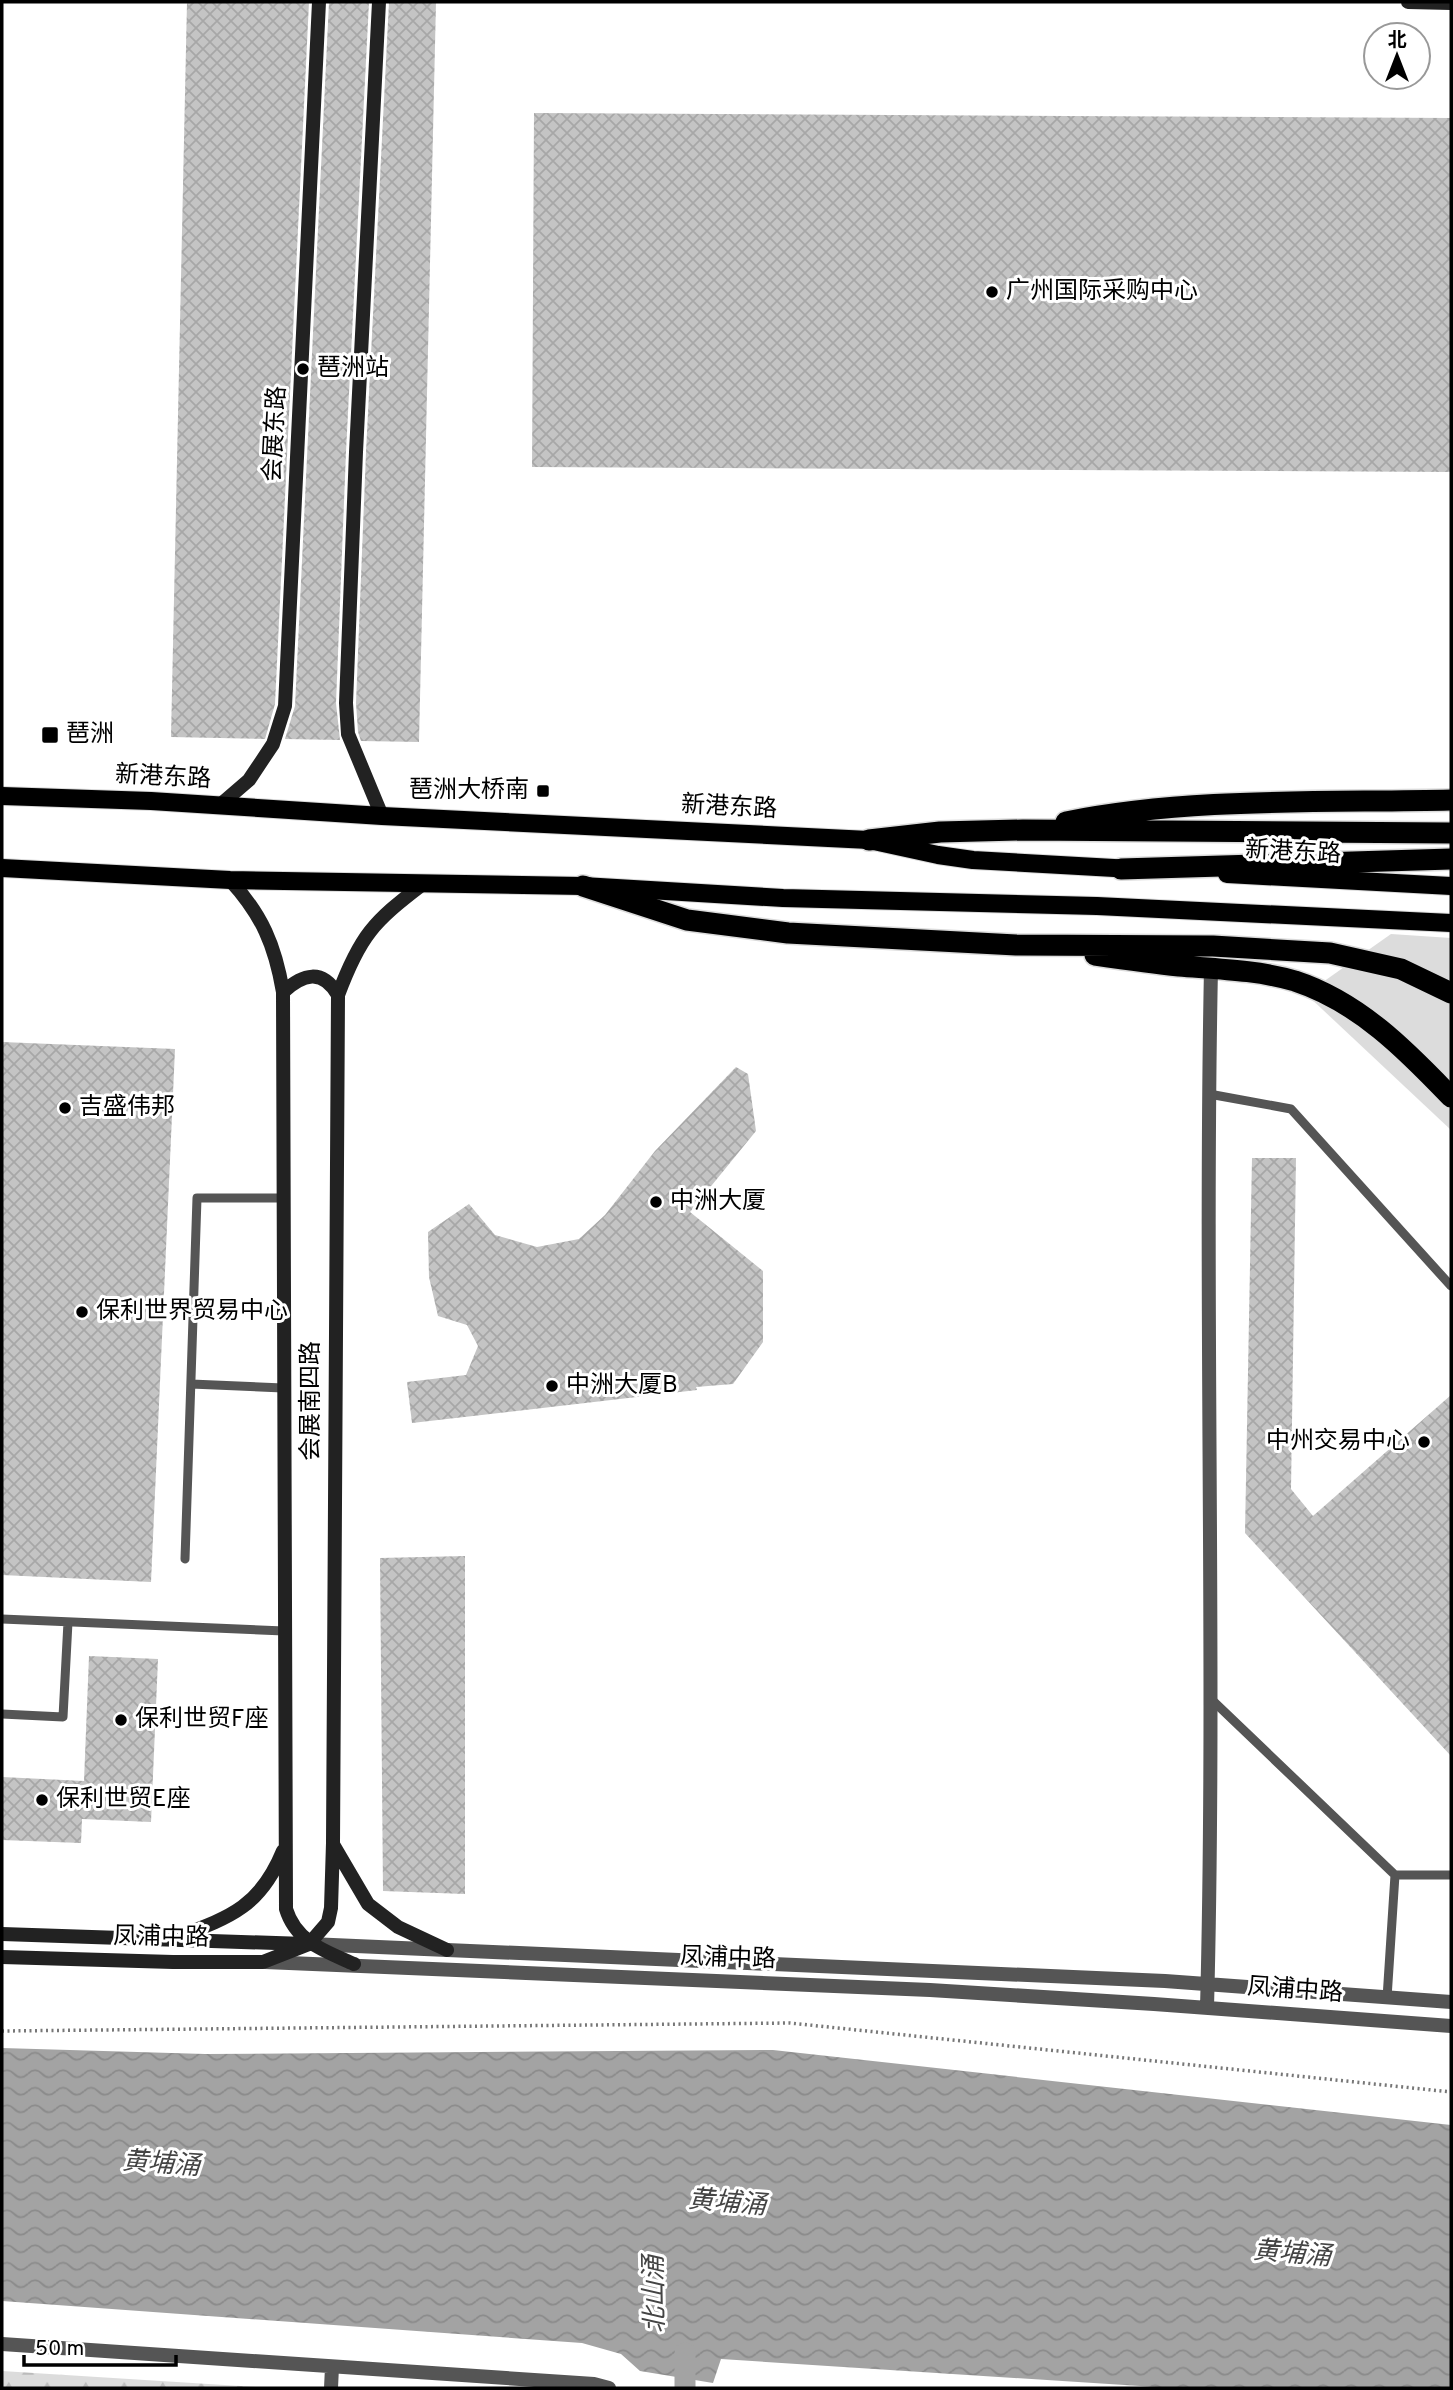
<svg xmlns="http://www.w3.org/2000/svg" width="1453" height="2390" viewBox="0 0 1453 2390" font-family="Overpass,'Noto Sans SC',sans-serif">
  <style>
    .grass { fill: #dcdcdc }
    .forest { fill: url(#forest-firs) }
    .water { fill: url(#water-waves) }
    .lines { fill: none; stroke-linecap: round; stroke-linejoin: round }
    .canal { stroke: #a3a3a3; stroke-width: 21 }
    .building { fill: url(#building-cross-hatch) }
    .primary-casing { stroke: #dbdbdb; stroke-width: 20 }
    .highway-casing { stroke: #dbdbdb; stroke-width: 24 }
    .path { stroke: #777; stroke-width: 3.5; stroke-dasharray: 2 3.5; stroke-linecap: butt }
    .lane { stroke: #555; stroke-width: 9 }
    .street { stroke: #555; stroke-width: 14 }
    .secondary { stroke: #222; stroke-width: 14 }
    .primary { stroke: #000; stroke-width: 18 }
    .highway { stroke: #000; stroke-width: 21 }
    .poi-dot { fill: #000; stroke: #fff; stroke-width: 2.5 }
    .labels { text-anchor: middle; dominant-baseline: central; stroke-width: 6; stroke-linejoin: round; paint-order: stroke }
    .poi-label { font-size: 24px; fill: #000; stroke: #fff; text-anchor: start }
    .street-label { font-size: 24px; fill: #000; stroke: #fff }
    .water-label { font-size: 26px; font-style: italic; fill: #444; stroke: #fff }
  </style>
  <defs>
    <pattern id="forest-firs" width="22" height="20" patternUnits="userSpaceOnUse" patternTransform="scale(1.75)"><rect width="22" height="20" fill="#dcdcdc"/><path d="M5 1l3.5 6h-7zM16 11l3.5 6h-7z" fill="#bbb"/></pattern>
    <pattern id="water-waves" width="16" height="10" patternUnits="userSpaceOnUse" patternTransform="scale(1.75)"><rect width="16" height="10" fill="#a3a3a3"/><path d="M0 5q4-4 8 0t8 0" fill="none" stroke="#8b8b8b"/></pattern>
    <pattern id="building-cross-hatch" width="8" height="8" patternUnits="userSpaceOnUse" patternTransform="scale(1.75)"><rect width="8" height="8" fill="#c4c4c4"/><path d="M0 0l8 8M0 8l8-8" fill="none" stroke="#a7a7a7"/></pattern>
  </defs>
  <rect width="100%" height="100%" fill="#fff"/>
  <path class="grass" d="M1391,934L1451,938V1130L1306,994Z"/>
  <path class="forest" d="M2,2371L270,2388H2Z"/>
  <path class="water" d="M2,2048L205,2054L773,2050L1451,2125V2388H1171L721,2359L713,2383L640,2371L621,2354L582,2343L2,2301Z"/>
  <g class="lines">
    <path class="canal" d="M685,2388V2353"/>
  </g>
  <path class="building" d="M187,2H309L275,704L265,739L171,737Z
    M329,2H369L346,452L336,703L340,740L285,739L295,706Z
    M389,2H436L419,742L361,741L358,732L356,703L366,452Z
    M534,113L1451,118V472L532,467Z
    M2,1042L175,1049L151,1582L2,1575Z
    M736,1067L748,1074L756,1131L690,1212L763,1271V1342L733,1384L696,1387L697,1390L412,1423L407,1382L466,1375L478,1346L467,1325L438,1316L429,1277L428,1232L469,1204L495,1235L537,1247L579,1239L605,1215L655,1151Z
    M1252,1158H1296L1291,1489L1313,1516L1451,1395V1756L1245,1533Z
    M465,1556V1894L383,1891L380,1558Z
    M89,1656L158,1659L151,1822L82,1819L81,1843L2,1840V1777L84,1781Z"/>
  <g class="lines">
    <g class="primary-casing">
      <path id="primary" d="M2,796L151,801L382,816L869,840L938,855L973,860L1132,869
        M2,868L230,880L583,886L783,898L1097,906L1451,923
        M1227,874L1451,886"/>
    </g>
    <g class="highway-casing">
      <path id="highway" d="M1066,822C1191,797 1324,803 1451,800
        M869,840L940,832L1023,830L1451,833
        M1121,869L1451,859
        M583,886L687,920L788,933L1016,945L1213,946L1330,953L1401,969L1451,993
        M1095,955C1123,959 1151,963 1179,966C1217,969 1258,970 1295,981C1359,1002 1406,1050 1451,1097"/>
    </g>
    <path class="path" d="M2,2031L790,2023L1451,2092"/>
    <path class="lane" d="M1209,1094L1291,1109L1451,1286
      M191,1384L283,1388
      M185,1559L197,1198H282
      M2,1619L284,1631
      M1210,1698L1395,1875H1451
      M2,1714L63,1717L68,1622
      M1387,1998L1395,1875"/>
    <path class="street" d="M310,1944L1165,1981L1451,2002
      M265,1962L930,1990L1154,2004L1451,2026
      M1207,2008C1216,1661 1204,1315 1211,968
      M2,2344L594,2384L609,2388
      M331,2388L332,2367"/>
    <path class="secondary" d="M379,2L356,452L346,703L348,734L382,816
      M1408,2L1451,3
      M220,805L249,780L273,744L285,706L319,2
      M230,880C262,915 275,945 283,992L286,1909C296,1942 325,1951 354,1964
      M283,992C303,974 322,968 338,995
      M334,1846L368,1904L398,1927L447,1950
      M2,1934L305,1944
      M179,1936C232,1917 261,1905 283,1851
      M2,1957L173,1962H263L309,1944L328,1922L331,1908L333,1843L338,995C360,936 373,922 423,884"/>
    <use href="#primary" class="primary"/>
    <use href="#highway" class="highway"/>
  </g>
  <g class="poi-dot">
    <circle cx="992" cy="292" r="7"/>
    <circle cx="303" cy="369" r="7"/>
    <rect x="41" y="726" width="18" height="18" rx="3.5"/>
    <rect x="536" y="784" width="14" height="14" rx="3.5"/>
    <circle cx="65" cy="1108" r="7"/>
    <circle cx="656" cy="1202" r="7"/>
    <circle cx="82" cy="1312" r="7"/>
    <circle cx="552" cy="1386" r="7"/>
    <circle cx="1424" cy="1442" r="7"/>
    <circle cx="121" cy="1720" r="7"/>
    <circle cx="42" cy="1800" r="7"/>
  </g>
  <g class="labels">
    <g class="poi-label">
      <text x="1006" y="292">广州国际采购中心</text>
      <text x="317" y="369">琶洲站</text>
      <text x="66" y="735">琶洲</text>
      <text x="529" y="791" text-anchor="end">琶洲大桥南</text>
      <text x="79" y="1108">吉盛伟邦</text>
      <text x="670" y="1202">中洲大厦</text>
      <text x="96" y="1312">保利世界贸易中心</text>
      <text x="566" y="1386">中洲大厦B</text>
      <text x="1410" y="1442" text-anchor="end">中州交易中心</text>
      <text x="135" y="1720">保利世贸F座</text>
      <text x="56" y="1800">保利世贸E座</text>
    </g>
    <g class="street-label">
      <text transform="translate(276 434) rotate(-87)">会展东路</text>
      <text transform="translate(163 778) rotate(3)">新港东路</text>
      <text transform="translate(729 808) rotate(3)">新港东路</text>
      <text transform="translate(1293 853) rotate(3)">新港东路</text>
      <text transform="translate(312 1401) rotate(-90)">会展南四路</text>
      <text transform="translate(161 1938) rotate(1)">凤浦中路</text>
      <text transform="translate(728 1959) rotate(2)">凤浦中路</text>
      <text transform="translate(1295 1991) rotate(4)">凤浦中路</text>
    </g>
    <g class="water-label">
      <text transform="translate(161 2165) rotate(4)">黄埔涌</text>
      <text transform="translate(727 2204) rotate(5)">黄埔涌</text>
      <text transform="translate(1292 2255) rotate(5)">黄埔涌</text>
      <text transform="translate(656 2294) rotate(-91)">北山涌</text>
    </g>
  </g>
  <rect width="1453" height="2390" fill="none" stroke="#000000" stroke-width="7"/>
  <g transform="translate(1397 56)"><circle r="33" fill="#ffffff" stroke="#999999" stroke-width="2"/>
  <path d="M0-5L12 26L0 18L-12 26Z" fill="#000000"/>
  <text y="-10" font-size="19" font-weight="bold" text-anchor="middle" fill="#000000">北</text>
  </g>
  <path d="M24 2355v10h152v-10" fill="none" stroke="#000000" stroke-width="3.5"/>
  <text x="35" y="2355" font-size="21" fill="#000000" stroke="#ffffff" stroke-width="5" paint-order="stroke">50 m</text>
</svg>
